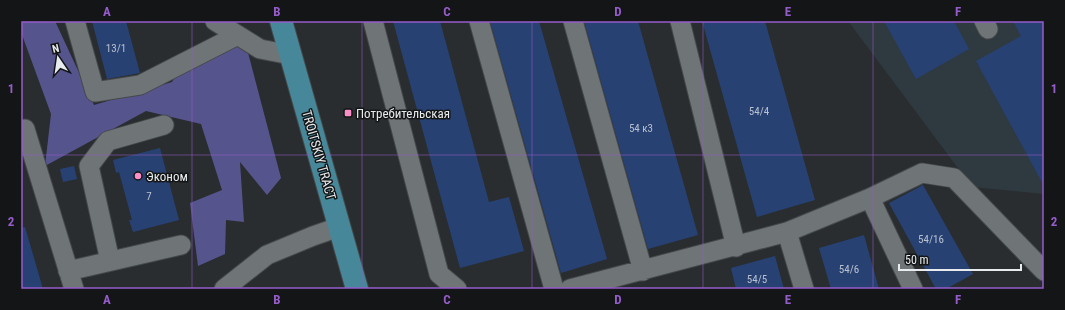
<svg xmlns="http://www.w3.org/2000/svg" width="1065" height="310" viewBox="0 0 1065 310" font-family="'Roboto Condensed',sans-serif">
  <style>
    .built { fill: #2f3940 }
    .forest { fill: #56548d }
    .building { fill: #284173 }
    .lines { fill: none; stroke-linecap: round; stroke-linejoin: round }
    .minor-casing { stroke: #46494b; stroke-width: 21 }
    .major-casing { stroke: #46494b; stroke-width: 24 }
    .minor { stroke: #6f7477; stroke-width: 19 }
    .major { stroke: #46889a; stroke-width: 22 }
    .grid { fill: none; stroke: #965ccb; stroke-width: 1; stroke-opacity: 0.55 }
    .poi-dot { fill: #fa8fc7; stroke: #131516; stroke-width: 1.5 }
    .labels { text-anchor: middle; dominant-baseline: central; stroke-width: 3; stroke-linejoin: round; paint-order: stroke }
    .number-label { font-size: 11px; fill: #b9c1cf }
    .poi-label { font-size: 13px; fill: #e9ecee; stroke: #131516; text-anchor: start }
    .street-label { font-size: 13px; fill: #e9ecee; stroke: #131516 }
    .neatline { fill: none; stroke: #965ccb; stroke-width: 1.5 }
    .grid-label { font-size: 13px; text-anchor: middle; font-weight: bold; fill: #965ccb }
  </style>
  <rect width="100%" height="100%" fill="#292d30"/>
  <path class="built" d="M848,21H1044V194L972,187Z"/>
  <path class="forest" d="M21,21H55L94,105L172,82L190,52L246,45L281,178L267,195L240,162L244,222L226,220L225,254L198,266L190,203L222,190L201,124L146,111L45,166L51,114L21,32Z"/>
  <path class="building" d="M92,21H126L140,73L107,79Z
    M393,21H440L489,202L509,197L524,251L460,268Z
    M490,21H539L607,259L561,273Z
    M584,21H638L698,235L648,249Z
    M702,21H765L815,200L757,217Z
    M884,21H954L969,49L916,79Z
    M1013,21H1044V186L976,61L1021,36Z
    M160,148L179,220L133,232L129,220H132L119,172L116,173L113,160Z
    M74,166L77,179L63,182L60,169Z
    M923,185L973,274L946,289H936L889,203Z
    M25,227L43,289H21V228Z
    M864,235L879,289H831L819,248Z
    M775,256L784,289H736L731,268Z"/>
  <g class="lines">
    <g class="minor-casing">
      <path id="minor" d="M75,21L95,92L140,85L236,36
        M215,21L260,49L291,55
        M373,21L439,274L457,289
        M479,21L554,289
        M573,21L643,271
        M680,21L736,247
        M984,21L988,29
        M21,131L25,129L74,289
        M870,198L913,289
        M787,232L804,289
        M110,261L89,166L108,141L164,125
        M68,271L181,245
        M224,289L267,255L313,236L339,227
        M570,289L787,232L870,198L922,173L954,178L1044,271"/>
    </g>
    <g class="major-casing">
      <path id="major" d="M281,21L357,289"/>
    </g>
    <use href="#minor" class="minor"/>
    <use href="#major" class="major"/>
  </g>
  <path class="grid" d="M192,21V289M362,21V289M532,21V289M703,21V289M873,21V289M21,155H1044"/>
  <g class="poi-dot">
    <rect x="344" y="109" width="8" height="8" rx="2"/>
    <circle cx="138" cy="176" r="4"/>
  </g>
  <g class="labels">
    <g class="number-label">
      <text x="116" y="48">13/1</text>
      <text x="759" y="111">54/4</text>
      <text x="641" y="128">54 к3</text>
      <text x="149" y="196">7</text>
      <text x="931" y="239">54/16</text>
      <text x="849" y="269">54/6</text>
      <text x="757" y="279">54/5</text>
    </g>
    <g class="poi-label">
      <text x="356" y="113">Потребительская</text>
      <text x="146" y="176">Эконом</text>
    </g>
    <g class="street-label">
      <text transform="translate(319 155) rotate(74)">TROITSKIY TRACT</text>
    </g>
  </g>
  <rect width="1065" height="310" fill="none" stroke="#131516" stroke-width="44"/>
  <g transform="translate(58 58) rotate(347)" stroke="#131516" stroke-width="3" paint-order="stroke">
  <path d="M0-3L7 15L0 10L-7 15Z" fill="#e9ecee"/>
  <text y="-6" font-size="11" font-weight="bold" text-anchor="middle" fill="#e9ecee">N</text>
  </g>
  <path d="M899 264v6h122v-6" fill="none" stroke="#e9ecee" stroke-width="2"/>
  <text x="905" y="264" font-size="12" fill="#e9ecee" stroke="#131516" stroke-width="3" paint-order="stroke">50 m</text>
  <rect x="22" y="22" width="1021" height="266" class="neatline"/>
  <g class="grid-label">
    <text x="107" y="16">A</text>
    <text x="277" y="16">B</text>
    <text x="447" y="16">C</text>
    <text x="618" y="16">D</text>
    <text x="788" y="16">E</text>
    <text x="958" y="16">F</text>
    <text x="11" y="93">1</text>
    <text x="1054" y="93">1</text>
    <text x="11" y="226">2</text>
    <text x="1054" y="226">2</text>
    <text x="107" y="304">A</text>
    <text x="277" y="304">B</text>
    <text x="447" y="304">C</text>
    <text x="618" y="304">D</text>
    <text x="788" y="304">E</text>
    <text x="958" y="304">F</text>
  </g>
</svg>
